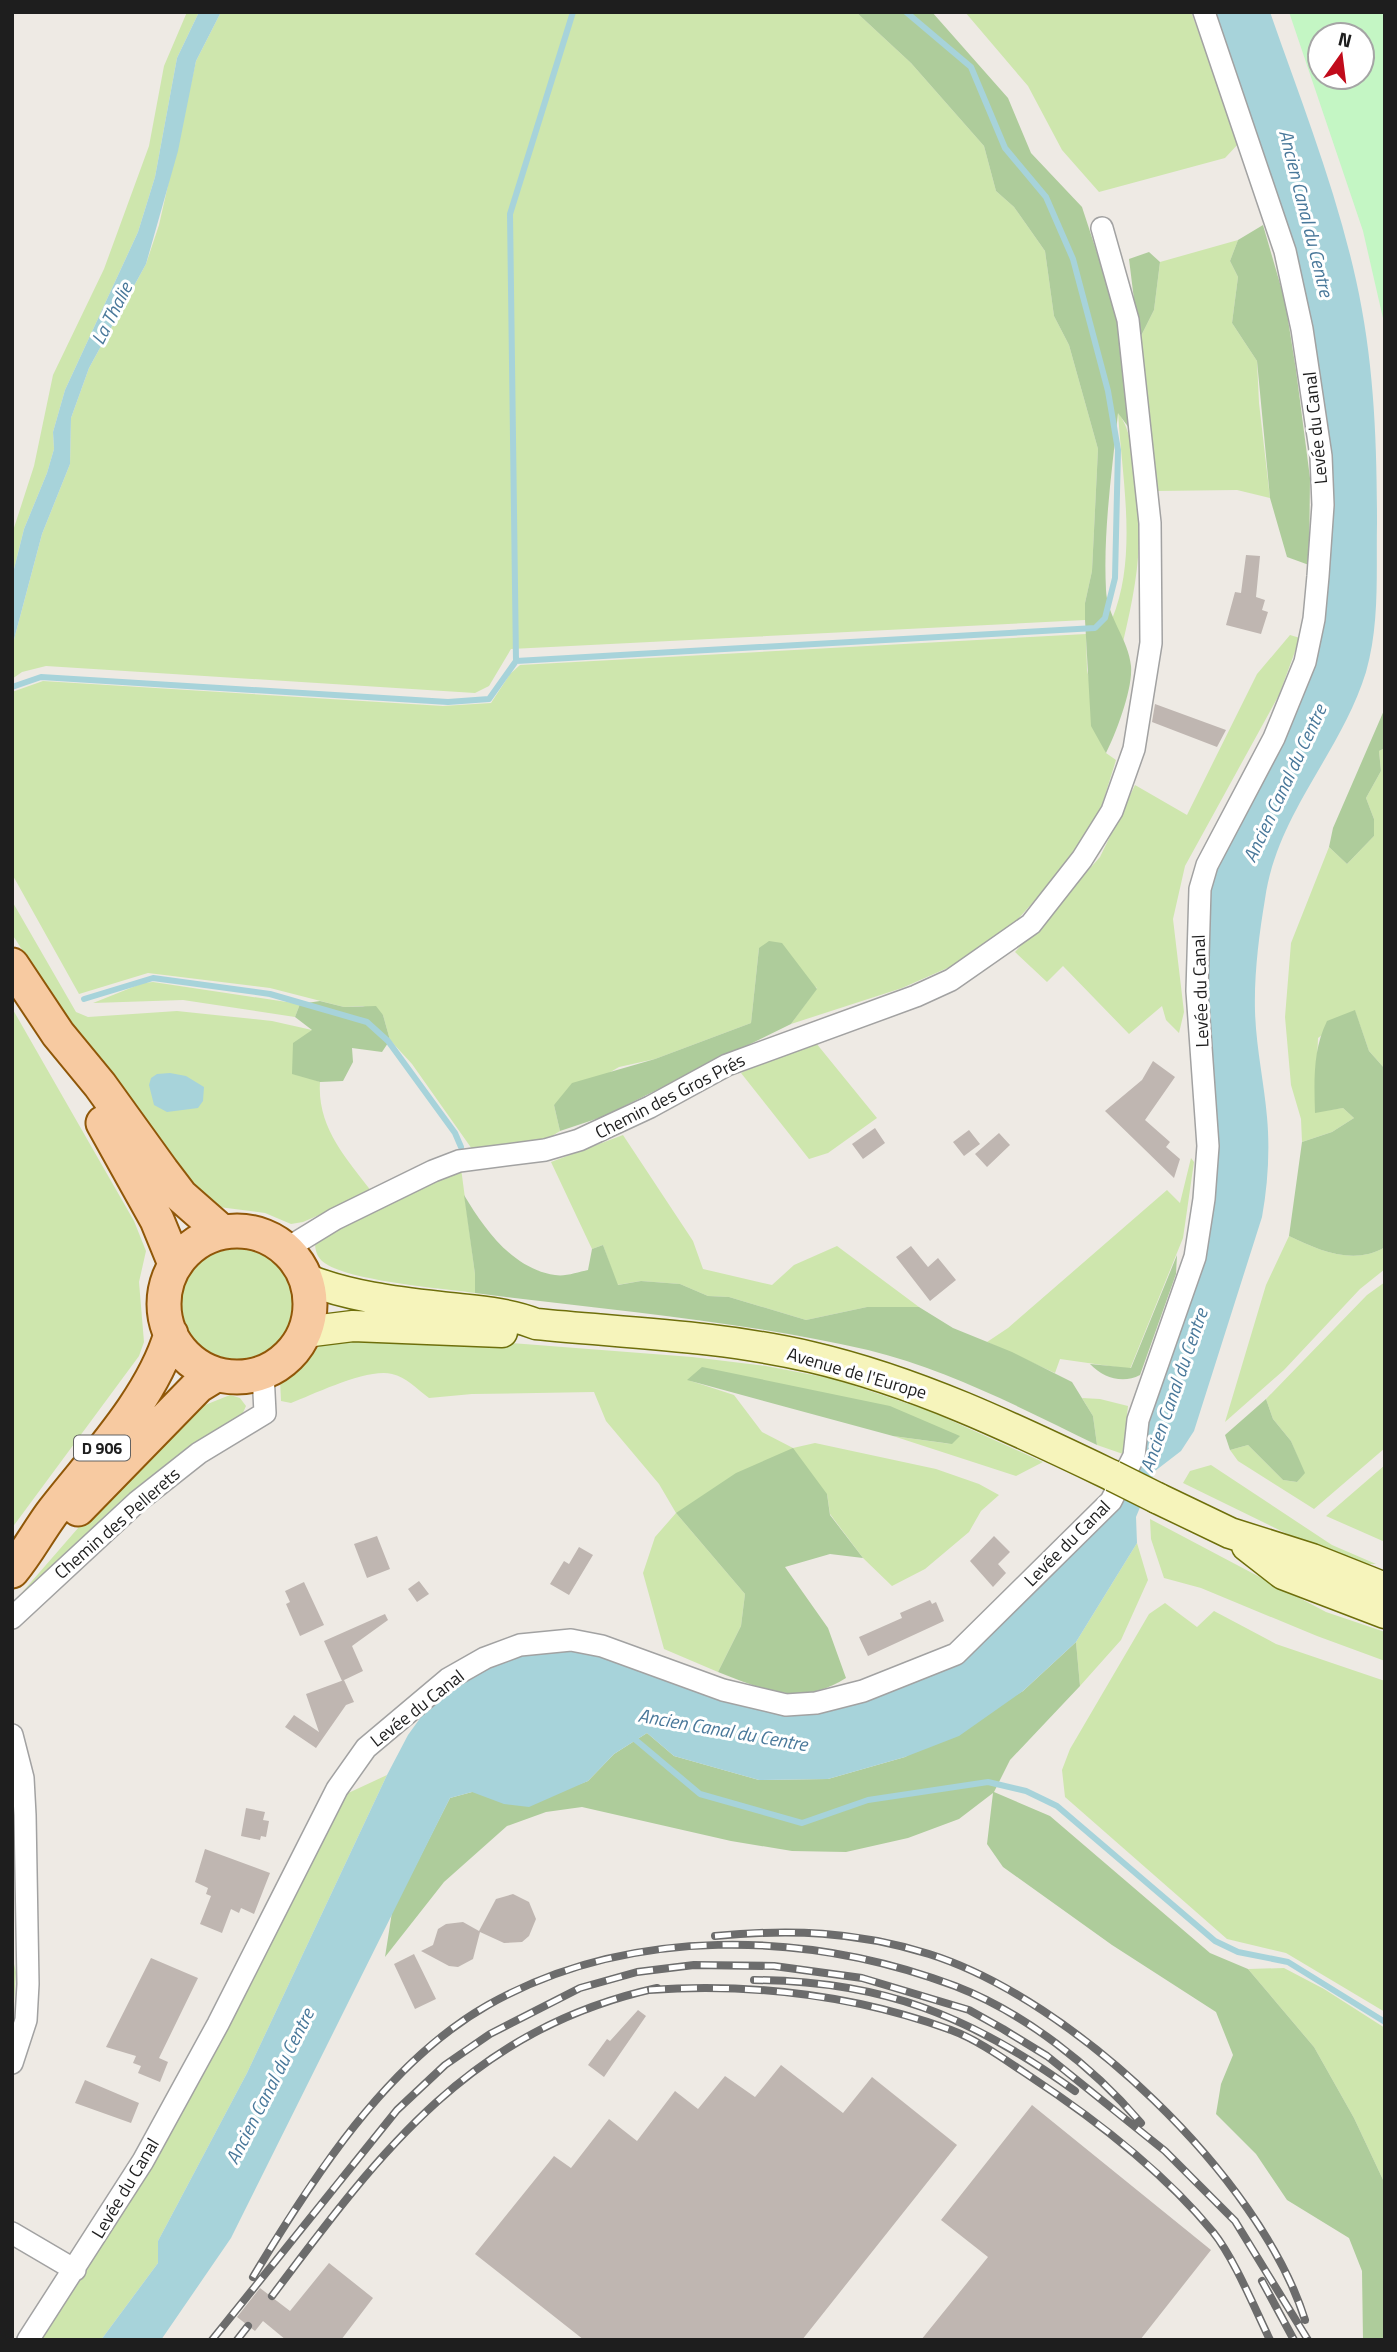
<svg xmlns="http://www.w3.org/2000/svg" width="1397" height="2352" viewBox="0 0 1397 2352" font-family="'Titillium Web',sans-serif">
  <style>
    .grass { fill: #cee6ad }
    .forest { fill: #aecc9b }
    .park { fill: #c4f6c4; fill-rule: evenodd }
    .water { fill: #a7d3da }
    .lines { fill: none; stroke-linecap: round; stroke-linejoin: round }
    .stream { stroke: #a7d3da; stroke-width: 6 }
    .building { fill: #bfb6b1 }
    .street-casing { stroke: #a2a2a2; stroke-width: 24 }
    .secondary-casing { stroke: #6e6f0b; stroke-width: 33 }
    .primary-casing { stroke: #905708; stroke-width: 37 }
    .street { stroke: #fff; stroke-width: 21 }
    .secondary { stroke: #f6f4bb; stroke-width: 30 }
    .primary { stroke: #f7caa1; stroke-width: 33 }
    .rail-casing { stroke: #6c6c6c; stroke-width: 8 }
    .rail { stroke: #fff; stroke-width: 5; stroke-dasharray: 16; stroke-linecap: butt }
    .secondary-bridge-casing { stroke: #6e6f0b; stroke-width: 33; stroke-linecap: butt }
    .secondary-bridge { stroke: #f6f4bb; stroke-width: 30 }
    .labels { text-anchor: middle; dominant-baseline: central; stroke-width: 6; stroke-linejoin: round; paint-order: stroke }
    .shield { fill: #fff; stroke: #626262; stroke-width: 2 }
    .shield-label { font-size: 16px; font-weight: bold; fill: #1e1e1e }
    .street-label { font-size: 18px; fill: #1e1e1e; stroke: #fff }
    .water-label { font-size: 19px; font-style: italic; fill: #49789a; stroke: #fff }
  </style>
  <rect width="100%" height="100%" fill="#eeeae4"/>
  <path class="grass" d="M187,12H199L177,58L155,177L138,232L65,390L53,432L54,449L47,473L24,529L12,577V534L34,466L53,375L104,269L149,146L164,66Z
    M221,12H856L911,63L984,146L996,191L1014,207L1045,251L1054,316L1069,345L1098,449L1092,571L1085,603V620L511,649L489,686L475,693L46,666L22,672L12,679V647L42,534L70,464L71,418L89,368L146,264L159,225L196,61Z
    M965,12H1191L1240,142L1225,158L1099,192L1062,150L1028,86Z
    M1238,240L1230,261L1238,277L1232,323L1257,361L1259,403L1270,498L1237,490L1156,491L1139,340L1154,310L1160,262Z
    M1118,412C1131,431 1132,450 1135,473C1144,538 1138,579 1123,642L1112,619C1138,556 1122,479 1118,412Z
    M1086,634L1087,670L1106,753L1116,760L1097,821L1062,870L1010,928L952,966L902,988L791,1024L817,988L759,948L751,1023L655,1059L619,1067L554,1105L560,1131L544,1141L472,1149L412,1064L390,1040L383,1015L363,1006L344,1007L270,988L148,973L79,994L12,874V692L43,681L443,706L491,703L510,674L520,665Z
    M1290,635L1300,638L1279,695L1185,866L1173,919L1184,1012L1179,1033L1166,1020L1162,1006L1129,1034L1063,966L1047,982L1015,952L1100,857L1135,785L1187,815L1257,674Z
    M1385,748V1069L1369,1051L1355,1011L1318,1038L1315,1112L1343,1108L1354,1118L1332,1132L1302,1142L1301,1119L1291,1085L1285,1017L1291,943L1329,847L1347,864L1374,836V819L1366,798L1381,771L1379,751Z
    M12,901L76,1012L88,1017L177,1011L272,1021L312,1030L305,1076L320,1082C317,1127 346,1158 372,1192L303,1222L291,1224L265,1213L211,1206L200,1200L102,1075L12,934Z
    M153,982L300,1004L295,1017L183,1000L93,1003L143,983Z
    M12,1008L134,1221L146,1251L139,1282L144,1342L139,1356L12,1528Z
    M816,1043L877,1118L828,1153L809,1159L741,1073L772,1057Z
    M623,1135L693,1241L703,1269L772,1285L794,1265L837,1246L919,1307H867L806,1320L729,1297L708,1296L680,1284L641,1281L617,1285L603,1245L592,1249L551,1162Z
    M1191,1158L1194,1162L1183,1238L1130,1369L1060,1359L1055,1373L987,1342L1008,1328L1167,1190L1180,1203Z
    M461,1168L475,1274V1293C441,1288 345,1281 322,1261C316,1255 315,1249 315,1241Z
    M1289,1236C1318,1250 1354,1266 1385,1247V1269L1360,1289L1284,1370L1225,1422L1266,1285Z
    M177 1303a59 59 0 1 1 118 0a59 59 0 1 1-118 0Z
    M1385,1282V1448L1314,1509L1238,1461L1230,1450L1248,1445L1283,1480L1297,1482L1304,1473L1291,1441L1273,1419L1266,1399L1367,1295Z
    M459,1339L692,1357L766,1366L834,1379L930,1411L1043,1462L1016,1476L893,1436L951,1444L688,1380L734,1395L762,1432L793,1448L815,1443L936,1469L979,1484L999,1495L981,1511L969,1532L925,1569L892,1586L863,1558L830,1514L827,1494L676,1513L745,1594L741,1626L718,1672L664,1649L643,1573L655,1537L676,1513L659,1484L606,1421L594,1392L472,1394L429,1398C417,1389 406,1377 392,1374C367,1368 315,1394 291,1403L281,1401L280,1379L318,1347L334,1340Z
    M230,1395L240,1398L246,1406L242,1415L159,1471L12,1604L92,1512L200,1407Z
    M1082,1398L1100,1399L1128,1406L1123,1454L1097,1445L1093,1416Z
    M1211,1465L1332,1545L1376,1564H1349L1183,1483L1190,1471Z
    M1385,1465V1542L1326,1516Z
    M1150,1519L1326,1612L1385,1632V1661L1317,1636L1201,1588L1164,1578L1151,1539Z
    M1137,1543L1148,1580L1121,1640L1080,1686L1076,1642Z
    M1165,1603L1197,1627L1214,1611L1276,1644L1385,1681V2012L1286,1953L1227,1939L1065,1797L1062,1770L1070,1749L1149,1614Z
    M387,1775L247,2073L158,2241V2263L101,2340H38L150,2168L261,1962L344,1795Z
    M12,1956L16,1972L12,2031Z
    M1284,1968L1324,1989L1385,2028V2184L1354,2118L1314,2047L1248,1969Z"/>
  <path class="forest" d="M856,12H932L1008,98L1031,153L1082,207L1119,320L1129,428L1118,413C1112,472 1103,531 1106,590C1107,617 1129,640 1131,666C1133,689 1116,733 1106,753L1091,726L1085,620V603L1092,571L1098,449L1069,345L1054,316L1045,251L1014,207L996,191L984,146L911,63Z
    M1263,225L1285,301L1296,370L1310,478L1309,565L1287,557L1270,498L1257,361L1232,323L1238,277L1230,261L1238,240Z
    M1149,252L1160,262L1154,310L1139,340L1129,259Z
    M1385,708V748L1379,751L1381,771L1366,798L1374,819V836L1347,864L1329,847L1333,828Z
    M769,941L782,943L817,989L791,1024L602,1117L560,1131L554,1105L572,1083L655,1059L751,1023L759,948Z
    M320,1001L344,1007L376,1006L383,1015L390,1040L382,1052L352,1048L353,1062L343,1081L320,1082L292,1074L293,1043L312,1030L295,1017L300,1004Z
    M1355,1010L1369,1051L1385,1069V1247C1354,1266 1318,1250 1289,1236L1302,1142L1332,1132L1354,1118L1343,1108L1315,1113C1314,1081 1313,1049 1327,1021Z
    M464,1195C485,1230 513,1269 555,1275C565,1277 578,1272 588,1270L592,1249L603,1245L618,1285L641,1281L680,1284L708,1296L729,1297L806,1320L867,1307H919L953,1328L1012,1352L1072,1382L1093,1416L1097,1445C1023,1409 949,1370 868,1350C739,1320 606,1310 475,1293V1274Z
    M1177,1255L1176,1274L1140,1375C1123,1384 1103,1378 1090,1364L1131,1368Z
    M702,1367L890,1406L960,1436L952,1444L893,1436L687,1380Z
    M1266,1399L1273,1419L1291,1441L1305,1473L1297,1482L1283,1480L1248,1445L1230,1450L1225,1435Z
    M793,1448L827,1494L830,1515L863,1558L830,1554L785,1567L828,1628L846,1678C799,1707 765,1690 718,1672L741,1626L745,1594L676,1513L736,1473Z
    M1076,1642L1080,1686L1010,1760L994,1792L1050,1816L1210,1953L1248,1969L1314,2047L1354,2118L1385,2184V2340H1363L1362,2271L1349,2238L1287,2200L1256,2154L1216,2114L1221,2084L1233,2055L1216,2012L1112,1945L1003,1867L987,1844L993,1793L959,1819L908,1838L846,1852L792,1851L731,1841L582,1807L546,1812L507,1826L444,1882L385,1957L392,1912L450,1798L472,1792L561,1791L588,1781L614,1754L647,1733L674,1756L759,1780L828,1779L905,1757L1023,1691Z"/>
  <path class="park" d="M1289,12H1385V327L1363,231ZM1320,35H1362V77H1320Z"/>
  <path class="water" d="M199,12H221L196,61L178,151L146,264L89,368L71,418L70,464L42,534L12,647V577L24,529L47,473L54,449L53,432L65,390L138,232L155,177L177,58Z
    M1214,12H1270C1301,101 1336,189 1356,280C1374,361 1377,440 1377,523C1376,572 1380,623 1366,672C1341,753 1277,813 1265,899C1259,935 1254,974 1255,1011C1256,1047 1264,1082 1267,1117C1270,1149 1268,1184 1262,1217L1194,1431L1181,1451L1155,1471L1136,1517L1137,1543L1076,1642L1023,1691L959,1736L905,1757L828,1779L759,1780L674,1756L647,1733L614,1754L588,1781L529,1807L504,1804L472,1792L450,1798L231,2238L161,2340H101L158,2263V2241L247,2073L387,1775L408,1735L426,1710L464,1678L515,1655L578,1646L728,1702L785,1715L918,1680L1079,1542L1141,1437L1196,1271L1206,887L1293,716L1325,432Z
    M170,1073L186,1076L204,1087L203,1101L198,1108L167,1112L154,1105L149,1085L151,1078L157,1074Z"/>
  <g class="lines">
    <path class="stream" d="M516,661L510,214L573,12
      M12,687L41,677L448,702L489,699L516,661L1095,628L1105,618L1115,578L1118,450L1108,391L1073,259L1046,197L1005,148L971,67L906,12
      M84,999L153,978L270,994L367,1022L388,1041L455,1133L461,1147
      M631,1736L700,1794L802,1823L868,1800L988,1782L1026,1791L1057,1806L1215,1941L1238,1952L1288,1962L1385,2022"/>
  </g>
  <path class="building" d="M1246,555L1260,556L1256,597L1265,600L1262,610L1268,612L1261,634L1226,625L1235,592L1241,593Z
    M1155,704L1226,730L1217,747L1152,722Z
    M1153,1061L1175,1077L1145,1120L1170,1142L1166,1147L1180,1159L1174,1178L1105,1111L1142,1080Z
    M875,1128L885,1143L863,1159L852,1144Z
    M969,1130L980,1144L964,1156L953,1142Z
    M999,1133L1010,1145L987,1167L975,1154Z
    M911,1246L928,1267L938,1258L956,1280L930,1301L896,1257Z
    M377,1536L390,1569L367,1578L354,1544Z
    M994,1536L1010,1552L998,1564L1006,1573L993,1587L970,1561Z
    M579,1547L593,1555L569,1595L550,1584L564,1561L569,1564Z
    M419,1581L429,1594L417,1602L408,1589Z
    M304,1582L324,1625L300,1636L286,1604L290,1602L285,1591Z
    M930,1600L932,1604L936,1602L944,1621L868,1656L859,1637L902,1618L900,1613Z
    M385,1614L388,1620L352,1646L363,1671L342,1681L324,1641Z
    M344,1680L354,1702L346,1705L316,1748L285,1727L294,1715L319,1732L306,1694Z
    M246,1808L265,1812L263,1820L269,1821L266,1837L261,1836L260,1840L241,1836Z
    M205,1849L270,1873L254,1914L241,1908L239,1913L231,1909L222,1933L200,1924L211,1896L206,1894L208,1888L195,1882Z
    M513,1894L529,1902L536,1919L529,1936L522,1942L504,1943L480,1932L473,1959L458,1967L449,1966L421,1951L433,1945L438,1929L446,1924L463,1922L479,1931L496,1899Z
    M414,1954L436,1999L415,2009L394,1964Z
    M151,1958L198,1978L159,2058L168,2062L160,2082L138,2073L141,2066L133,2063L136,2056L106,2047Z
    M638,2010L646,2016L604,2077L588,2065L607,2039L610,2041Z
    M781,2065L843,2113L872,2077L957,2145L802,2340H584L475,2254L554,2156L571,2168L609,2119L637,2141L675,2091L698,2109L725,2076L755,2097Z
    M85,2080L139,2103L131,2123L75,2103Z
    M1032,2105L1211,2250L1140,2340H921L988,2257L941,2220Z
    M329,2263L373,2298L341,2340H286L263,2321L255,2331L237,2317L260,2288L290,2311Z"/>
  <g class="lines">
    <g class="street-casing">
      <path id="street" d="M286,1249L335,1219L433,1171L459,1161L545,1150L579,1140L650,1107L727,1065L916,996L951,980L1031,924L1082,859L1112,811L1134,749L1151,643L1150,523L1128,320L1102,228
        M12,1618L137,1502L199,1453L265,1413L263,1373
        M12,1735L23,1778L25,1815L28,1984L26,2020L12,2063
        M12,2233L75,2270
        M28,2340L143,2161L218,2024L337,1789L366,1748L448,1679L485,1658L520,1645L571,1640L602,1646L723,1690L786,1705L816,1703L863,1691L956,1654L1111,1501L1134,1456L1138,1420L1195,1257L1204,1199L1208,1146L1197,991L1200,889L1207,865L1274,738L1305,662L1314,619L1318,576L1323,505L1321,456L1302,329L1285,251L1204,12"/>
    </g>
    <g class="secondary-casing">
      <path id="secondary" d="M306,1279C347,1296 396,1302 440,1307C473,1311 506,1312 536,1324C628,1333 721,1336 811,1357C918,1382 1015,1429 1113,1476
        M305,1332L353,1326L502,1332
        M1157,1498L1230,1533L1312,1559L1385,1588
        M1247,1546L1283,1574L1385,1613"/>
    </g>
    <g class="primary-casing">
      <path id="primary" d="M12,965L58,1034L100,1085L162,1171L181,1196L222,1232
        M103,1123L157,1220L175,1264
        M164 1304a73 73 0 1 1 146 0a73 73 0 1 1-146 0Z
        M78,1509L198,1386L216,1375
        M12,1571C27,1553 38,1532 52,1513C93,1460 152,1399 171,1334"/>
    </g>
    <use href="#street" class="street"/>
    <use href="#secondary" class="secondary"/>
    <use href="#primary" class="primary"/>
    <g class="rail-casing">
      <path id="rail" d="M715,1936C790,1929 855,1931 929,1954C1072,1999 1260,2176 1305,2320
        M754,1980C883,1981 971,2016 1075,2091
        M649,1990C751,1983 854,1995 951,2030C978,2040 1004,2059 1028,2075C1095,2119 1162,2170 1213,2232C1234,2258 1255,2309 1270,2340
        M253,2277C312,2179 386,2063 488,2005C628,1926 806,1930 955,1986C1025,2013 1092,2066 1141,2123
        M1262,2281L1294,2340
        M272,2296C380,2152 471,2029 657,1988
        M212,2340L397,2110L445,2065L490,2034L580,1988L637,1972L694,1965L774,1966L862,1978L969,2010L1003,2029L1047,2056L1165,2151L1235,2221L1308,2340
        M237,2340L248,2326"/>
    </g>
    <use href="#rail" class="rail"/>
    <g class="secondary-bridge-casing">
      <path id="secondary-bridge" d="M1113,1476L1157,1498"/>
    </g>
    <use href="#secondary-bridge" class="secondary-bridge"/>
  </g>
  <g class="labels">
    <rect class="shield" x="74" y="1435.5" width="56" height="25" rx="5"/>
    <g class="shield-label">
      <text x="102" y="1448">D 906</text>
    </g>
    <g class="street-label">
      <text transform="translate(1315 428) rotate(-96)">Levée du Canal</text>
      <text transform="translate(1200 991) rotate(-92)">Levée du Canal</text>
      <text transform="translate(670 1096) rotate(-27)">Chemin des Gros Prés</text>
      <text transform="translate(857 1373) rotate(16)">Avenue de l'Europe</text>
      <text transform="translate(117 1523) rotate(-41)">Chemin des Pellerets</text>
      <text transform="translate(1067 1543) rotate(-45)">Levée du Canal</text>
      <text transform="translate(417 1708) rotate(-38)">Levée du Canal</text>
      <text transform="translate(125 2188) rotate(-59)">Levée du Canal</text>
    </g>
    <g class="water-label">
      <text transform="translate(1307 213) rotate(76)">Ancien Canal du Centre</text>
      <text transform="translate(111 313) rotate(-63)">La Thalie</text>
      <text transform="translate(1284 783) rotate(-65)">Ancien Canal du Centre</text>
      <text transform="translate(1173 1390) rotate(-71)">Ancien Canal du Centre</text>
      <text transform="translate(723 1729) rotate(10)">Ancien Canal du Centre</text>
      <text transform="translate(269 2086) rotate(-63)">Ancien Canal du Centre</text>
    </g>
  </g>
  <rect width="1397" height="2352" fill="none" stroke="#1e1e1e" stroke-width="28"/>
  <g transform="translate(1341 56) rotate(14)"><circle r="33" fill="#ffffff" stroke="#a5a5a5" stroke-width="2"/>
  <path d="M0-5L12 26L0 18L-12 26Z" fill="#c10b1b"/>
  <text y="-10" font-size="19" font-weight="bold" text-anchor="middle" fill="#1e1e1e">N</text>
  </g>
</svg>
